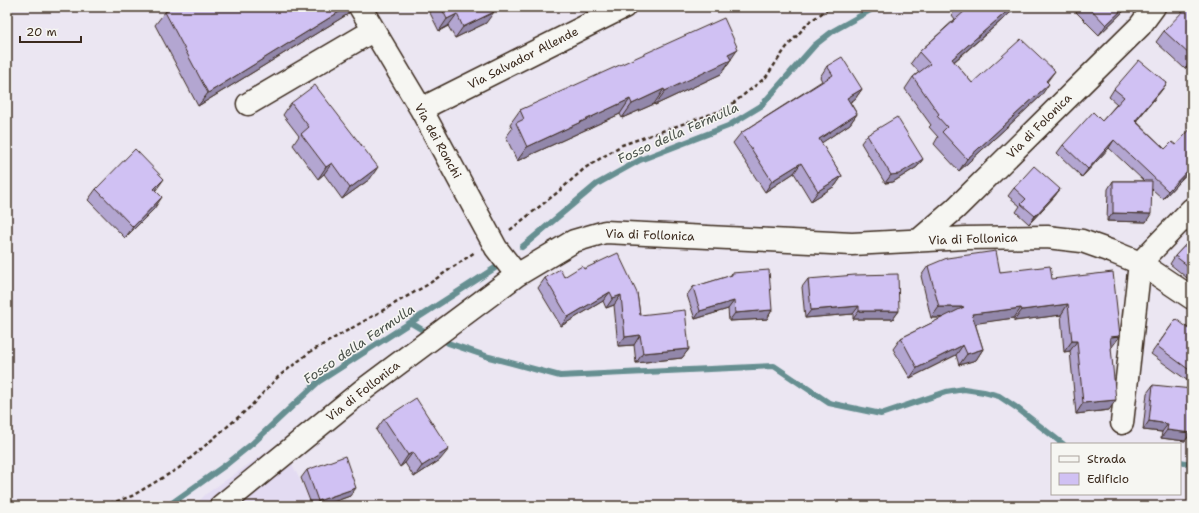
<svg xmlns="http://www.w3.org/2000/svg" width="1199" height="513" viewBox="0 0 1199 513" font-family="'Shantell Sans',sans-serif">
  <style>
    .built { fill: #e3dbf2 }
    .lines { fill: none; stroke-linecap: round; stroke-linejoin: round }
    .stream { stroke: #668f91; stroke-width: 6 }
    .minor-casing { stroke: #3b2a1e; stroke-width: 25 }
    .path { stroke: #3b2a1e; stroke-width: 2.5; stroke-dasharray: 4 3; stroke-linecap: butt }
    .minor { stroke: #f6f6f2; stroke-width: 22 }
    .wall { fill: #b3a6d1; stroke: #3b2a1e }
    .shaded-wall { fill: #9287aa; stroke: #3b2a1e }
    .building { fill: #d0c1f3; stroke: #3b2a1e }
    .labels { text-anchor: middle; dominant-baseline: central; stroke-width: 3; stroke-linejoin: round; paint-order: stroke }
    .street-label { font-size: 12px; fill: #3b2a1e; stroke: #f6f6f2 }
    .water-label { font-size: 13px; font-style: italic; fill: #4d544e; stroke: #f6f6f2 }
  </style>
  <rect width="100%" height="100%" fill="#ebe6f2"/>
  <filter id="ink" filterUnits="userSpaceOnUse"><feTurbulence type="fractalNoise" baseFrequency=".025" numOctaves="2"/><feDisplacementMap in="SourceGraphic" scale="8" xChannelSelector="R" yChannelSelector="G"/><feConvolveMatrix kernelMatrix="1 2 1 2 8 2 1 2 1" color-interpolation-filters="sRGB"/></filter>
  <g filter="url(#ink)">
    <path class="built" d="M275,446L292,464L313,506H194L206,494Z"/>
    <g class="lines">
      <path class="stream" d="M522,247L597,184L640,160L728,126L761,106L815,45L833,31L876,7
        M411,323L426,332
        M448,343L489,357L560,376L774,366L829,403L881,414L946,392L964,389L984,392L999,396L1017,408L1063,444
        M1180,462L1192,464
        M168,506L227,464L253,443L318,382L495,268"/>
      <g class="minor-casing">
        <path id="minor" d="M360,7L421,109L496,248L517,275
          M248,104L374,30
          M421,109L624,7
          M919,240L955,209L1140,26L1154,7
          M1140,263L1192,209
          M1122,423L1140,263
          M221,506L363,390L517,275L574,241L605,232L852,244L966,238L1047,237L1082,241L1113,252L1140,263L1192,298"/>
      </g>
      <path class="path" d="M510,230L558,192L585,168L622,145L726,109L766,77L786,48L809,22L831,7
        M103,506L132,496L179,468L249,408L278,377L310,352L427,285L475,252"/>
      <use href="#minor" class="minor"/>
    </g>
    <path class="wall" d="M168,7H353L348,14L198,106L155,25L165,12L170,9Z
      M427,7H491L486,23L455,38L448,26L439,31Z
      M957,7H1017L954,62L972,83L1047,82L1041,96L959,171L934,144L938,137L929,127L931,125L905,89L913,77L919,72L911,63L919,52L955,19L952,15Z
      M1071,7H1128L1099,35Z
      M1192,7V61L1185,69L1156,42L1164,31Z
      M731,59L721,74L655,105L654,104L622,118L620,114L517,161L506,137L512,129L510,124L520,110Z
      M827,66L862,89L855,99L850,102L857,114L850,124L821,143L842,176L835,186L811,201L794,173L765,192L733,143L741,133L822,81L820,77Z
      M1167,83L1161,91L1136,121L1165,149L1192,168L1163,199L1152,189L1146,222L1107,221L1108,189L1113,181H1144L1109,148L1082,177L1057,153L1063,145L1102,121L1117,104L1109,97L1114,89Z
      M291,103L370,179L342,199L324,174L318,179L293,145L299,136L283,115Z
      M867,135L923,159L917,167L893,182L885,183L861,143Z
      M1014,188L1060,189L1054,197L1029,224L1016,212L1020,206L1008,196Z
      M96,189L156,191L154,209L125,238L88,200Z
      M1192,238V282L1170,264L1175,256Z
      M928,266L1000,272L1052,279L1112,347H1111L1109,410L1076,414L1070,351L1064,352L1061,315L1014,321V318L975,323L983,349L976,360L959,365L956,355L910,378L893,349L901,338L942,318H931L921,276Z
      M584,269L637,293L640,315L689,349L682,358L636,363L634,345L618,346L614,305L606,308L603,301L561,326L538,288L545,278L564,277Z
      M732,273L772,310L767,319L729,321L728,309L695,319L687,295L693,287L730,276Z
      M808,279L899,311L893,319H853V314L805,318L802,287Z
      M1176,319L1192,336V376L1188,381L1151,354Z
      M1153,385L1191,433L1185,441L1161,438L1162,432L1143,430L1147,393Z
      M384,419L440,460L414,477L405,463L400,467L376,430Z
      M307,470L350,496L322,506H312L301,478Z"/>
    <path class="shaded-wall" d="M347,7H353L348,14L198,106L208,93Z
      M1012,7H1017L944,70L952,59Z
      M1125,7H1128L1099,35L1106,25Z
      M494,12L486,23L455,38L463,27Z
      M457,14L448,26L439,31L447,19Z
      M738,49L721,74L655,105L665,91L728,54Z
      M1192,58V61L1185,69Z
      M1055,71L1047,82L1046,81Z
      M1167,83L1161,91L1130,129L1135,121Z
      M1049,84L1041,96L959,171L967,159Z
      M664,89L654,104L622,118L632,104Z
      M862,89L855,99L840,109L847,98Z
      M630,99L620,114L517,161L527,147Z
      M857,114L850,124L811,150L819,139Z
      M1114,140L1109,148L1082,177L1088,169Z
      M923,159L917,167L893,182L885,183L891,175Z
      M332,163L324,174L318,179L326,167Z
      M801,163L794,173L765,192L772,181Z
      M1192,166V168L1163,199L1168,191Z
      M378,167L370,179L342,199L350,188Z
      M842,176L835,186L811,201L818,191Z
      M164,179L156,190L146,200L154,189Z
      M1060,189L1054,197L1029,224L1035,216Z
      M162,197L154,209L125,238L133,227Z
      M1113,213L1151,214L1146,222L1107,221Z
      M610,292L603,301L561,326L568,317Z
      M621,295L614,305L606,308L613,298Z
      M734,301L728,309L695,319L700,311Z
      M1068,304L1061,315L1014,321L1022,310Z
      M859,306L853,314L805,318L811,310Z
      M939,307H964L956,317L931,318Z
      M1021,308L1014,318L965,325L972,314Z
      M772,310L767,319L729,321L735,313Z
      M859,311H899L893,319H853Z
      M640,335L634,345L618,346L625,337Z
      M1120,336L1112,347L1103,348L1110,337Z
      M1072,341H1077L1070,351L1064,352Z
      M963,345L956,355L910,378L917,368Z
      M689,349L682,358L636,363L643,353Z
      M983,349L976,360L959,365L967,354Z
      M1116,400L1109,410L1076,414L1083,403Z
      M1149,421L1168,424L1162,432L1143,430Z
      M1167,430L1191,433L1185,441L1161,438Z
      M449,449L440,460L414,477L422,466Z
      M413,452L405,463L400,467L408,455Z
      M356,488L350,496L322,506H315L318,501Z"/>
    <path class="building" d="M174,7H347L208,93L165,12Z
      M441,7H491L494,12L463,27L457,14L447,19Z
      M963,7H1012L952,59L972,83L1021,39L1055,71L1046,81L1049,84L967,159L942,132L947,127L937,116L939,114L913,77L930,64L919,52L966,10Z
      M1089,7H1125L1106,25Z
      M1187,7H1192V57L1164,31Z
      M724,18L738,49L728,54L731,60L665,91L664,89L632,104L630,99L527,147L516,123L524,119L520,110Z
      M842,57L862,89L847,98L857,114L819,139L842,176L818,191L801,163L772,181L741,133L833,75L827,66Z
      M1139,60L1167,83L1135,121L1165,149L1172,142L1176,145L1192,127V166L1168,191L1114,140L1088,169L1063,145L1093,112L1102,121L1124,97L1114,89Z
      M315,85L378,167L350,188L332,163L326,167L301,134L309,127L291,103Z
      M897,117L923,159L899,174L891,175L867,135Z
      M135,149L164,179L154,189L162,197L133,227L96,189Z
      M1034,166L1060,189L1035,216L1021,204L1026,199L1014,188Z
      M1113,181H1152L1151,214L1113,213Z
      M1192,238V269L1175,256Z
      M996,251L1000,272L1050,266L1052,279L1113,272L1120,336L1110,337L1116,400L1083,403L1077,341H1072L1068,304L1022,310L1021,308L972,314L983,349L967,354L963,345L917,368L901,338L964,307H939L928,266L947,258Z
      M618,253L637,293L640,315L685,310L689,349L643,353L640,335L625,337L621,295L613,298L610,292L568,317L545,278L560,269L564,277L582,266L584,269Z
      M769,270L772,310L735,313L734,301L700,311L693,287L732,275V273Z
      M898,274L899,311H859V306L811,310L808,279L855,275Z
      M1176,319L1192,331L1190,334L1192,336V372L1157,346Z
      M1153,385L1192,389V424L1191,433L1167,430L1168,424L1149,421Z
      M416,398L449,449L422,466L413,452L408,455L384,419Z
      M345,456L356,488L318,501L307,470Z"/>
  </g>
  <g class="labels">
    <g class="street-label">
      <text transform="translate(523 58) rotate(-27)">Via Salvador Allende</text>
      <text transform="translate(1039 126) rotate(-45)">Via di Folonica</text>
      <text transform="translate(438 141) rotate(61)">Via dei Ronchi</text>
      <text transform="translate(650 235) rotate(2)">Via di Follonica</text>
      <text transform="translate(973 239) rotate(-2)">Via di Follonica</text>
      <text transform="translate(363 391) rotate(-38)">Via di Follonica</text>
    </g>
    <g class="water-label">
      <text transform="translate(678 133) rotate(-24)">Fosso della Fermulla</text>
      <text transform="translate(359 344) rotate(-34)">Fosso della Fermulla</text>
    </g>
  </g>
  <rect width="1199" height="513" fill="none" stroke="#f6f6f2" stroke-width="24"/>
  <rect x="12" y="12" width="1175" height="489" fill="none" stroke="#3b2a1e" stroke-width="1.5" filter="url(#ink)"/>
  <rect x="1051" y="443" width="130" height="52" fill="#f6f6f2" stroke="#aba49d"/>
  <rect x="1059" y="456" width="20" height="6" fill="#f6f6f2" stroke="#aba49d"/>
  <text x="1087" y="463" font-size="12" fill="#3b2a1e">Strada</text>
  <rect x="1059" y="473" width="20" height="12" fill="#d0c1f3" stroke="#aba49d"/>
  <text x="1087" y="483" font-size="12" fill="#3b2a1e">Edificio</text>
  <path d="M20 36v6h61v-6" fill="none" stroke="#3b2a1e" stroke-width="2"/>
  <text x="26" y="36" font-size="12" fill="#3b2a1e" stroke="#f6f6f2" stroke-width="3" paint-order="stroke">20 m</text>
</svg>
